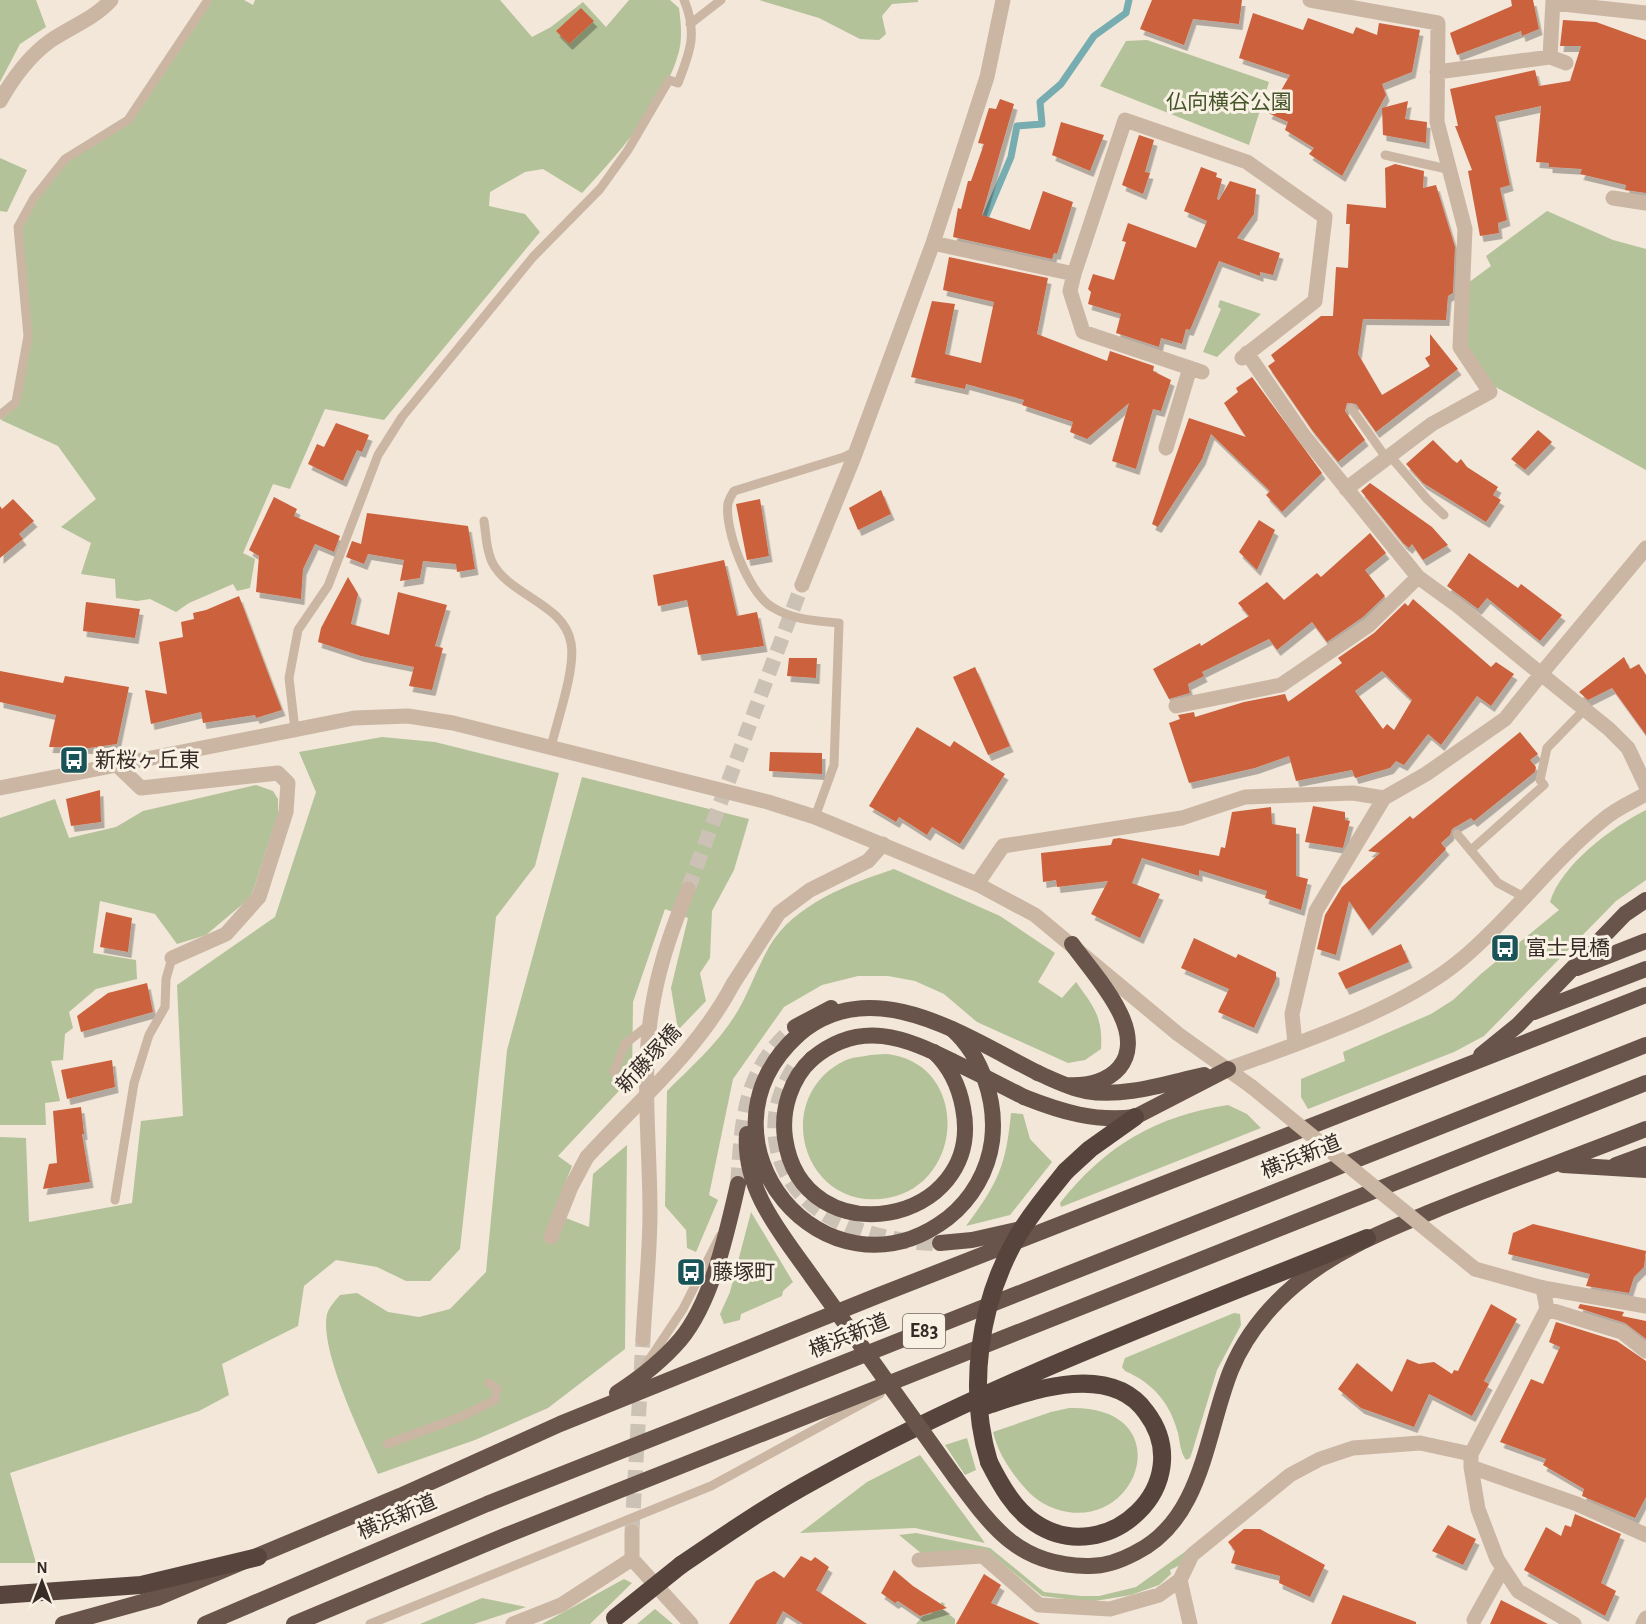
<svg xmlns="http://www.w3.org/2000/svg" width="1646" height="1624" viewBox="0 0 1646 1624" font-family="'Alegreya Sans','Noto Sans JP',sans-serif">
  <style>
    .green { fill: #b3c298 }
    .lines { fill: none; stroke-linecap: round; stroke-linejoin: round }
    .stream { stroke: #77adb0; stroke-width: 7 }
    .building { fill: #cb623e; fill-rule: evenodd; filter: url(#shadow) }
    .minor-tunnel { stroke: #ccc1b5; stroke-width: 15; stroke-dasharray: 15 8; stroke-linecap: butt }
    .trunk-tunnel { stroke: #ccc1b5; stroke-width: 16; stroke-dasharray: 16 8; stroke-linecap: butt }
    .service { stroke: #cbb6a4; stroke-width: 9 }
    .minor { stroke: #cbb6a4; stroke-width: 15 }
    .tertiary { stroke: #cbb6a4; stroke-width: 15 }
    .trunk { stroke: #68544a; stroke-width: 16 }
    .motorway { stroke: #57453d; stroke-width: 18 }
    .minor-bridge { stroke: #cbb6a4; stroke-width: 15 }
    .tertiary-bridge { stroke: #cbb6a4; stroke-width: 15 }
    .trunk-bridge { stroke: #68544a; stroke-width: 16 }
    .motorway-bridge { stroke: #57453d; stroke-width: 18 }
    .labels { text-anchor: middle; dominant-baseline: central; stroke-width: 6; stroke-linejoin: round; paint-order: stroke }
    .shield { fill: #faf1e5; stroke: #71665f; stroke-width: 1.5 }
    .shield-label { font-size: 20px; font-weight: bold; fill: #362b26 }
    .park-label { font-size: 21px; fill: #445529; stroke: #faf1e5 }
    .poi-label { font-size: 21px; fill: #362b26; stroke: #faf1e5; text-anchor: start }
    .street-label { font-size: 21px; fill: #362b26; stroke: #faf1e5 }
  </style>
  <defs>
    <filter id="shadow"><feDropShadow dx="3.5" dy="6" stdDeviation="0" flood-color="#0004"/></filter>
  </defs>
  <rect width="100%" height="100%" fill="#f2e7d9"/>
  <path class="green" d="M0,0H36L46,27L20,44L0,82Z
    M212,0H244L253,5L255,0H500L532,37L551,27L583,2L606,27L629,0H670L679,8C681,25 683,41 677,58C664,102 613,160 582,193L543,169L525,172L490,192L489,206L525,214L540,232L384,420L325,409L290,489L273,484L243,553L255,559L250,588L237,591L233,584L189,603L176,612L150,599L137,601L116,598L115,579L81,574L91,543L61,527L96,499L58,446L1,420L19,404L30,337L21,227L37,197L66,160L129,122Z
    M759,0H918V2L892,4L882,16L886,34L879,40L860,39L819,18Z
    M1147,40L1269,82L1249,145L1100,86L1126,41Z
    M0,158L27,170L7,212L0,211Z
    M1547,211L1613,240L1646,249V470L1492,385L1465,345L1468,283L1491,266L1486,256Z
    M1220,300L1261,314L1217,357L1203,352L1221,309L1218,307Z
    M382,737L435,742L559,773L535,866L496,917L460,1249L430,1281H406L377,1267L336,1260L304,1286L298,1326L222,1364L229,1395L199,1411L10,1473L36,1563H0V1137L26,1138L29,1222L132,1203L141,1121L183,1116L177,985L275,917L316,792L299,752Z
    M582,777L749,819L734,870L712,911L710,958L700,973L706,1001L678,1030L671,988L688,918L665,909L633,1002L632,1077L558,1156L572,1166L553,1213L589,1227L593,1174L627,1145L625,1349L548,1408L475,1440L378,1474C363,1438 319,1351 327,1314C329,1307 336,1300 340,1295L357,1293L388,1312L419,1317L450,1309L486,1272L507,1050Z
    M256,785L273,791L278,799V814L251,897L206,935L177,944L155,914L100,901L93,953L136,960L137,979L96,989L69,1012L73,1028L65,1034L63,1060L51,1061L60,1101L45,1103L46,1125H0V818L55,799L69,838L116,827L143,811Z
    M1646,810V880L1616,901L1484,1036L1454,1052L1308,1109L1301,1097V1079L1345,1061L1343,1052L1431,1014L1453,1000L1482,973L1559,910L1550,902C1561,865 1612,827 1646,810Z
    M894,869L1000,916L1055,953L1038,982L1062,998L1076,982C1094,1007 1103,1017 1101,1049L1085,1060L1068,1063L977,1022L944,994L915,981L888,976H858L822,985L784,1007L733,1079L709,1195L718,1200L696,1252L687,1248L686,1230L665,1206L667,1091C690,1068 716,1045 734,1017C748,995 756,970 769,947C794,904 849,884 894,869Z
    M870,1055C877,1055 886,1053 893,1055C969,1069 964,1184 888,1198C803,1213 770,1098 844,1061C851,1057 862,1057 870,1055Z
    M1228,1105L1247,1114L1261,1128L1061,1207L1060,1203C1105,1146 1156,1116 1228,1105Z
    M1011,1113L1023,1114L1030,1139L1052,1162L1010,1215L966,1226C998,1183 1006,1166 1011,1113Z
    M751,1212L793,1282L783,1291L782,1296L741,1314L740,1320L724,1324L720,1314L730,1292Z
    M1234,1313L1240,1314L1241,1325L1217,1370L1193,1449L1190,1458L1186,1460C1180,1452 1180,1442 1178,1433C1170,1403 1153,1383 1125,1371L1122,1367L1125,1358Z
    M1069,1408C1177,1405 1143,1524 1068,1512C1050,1509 1036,1501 1025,1488C1010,1471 998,1453 993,1432L1051,1412Z
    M967,1438L976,1470L965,1475L945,1445Z
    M920,1455L985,1543L915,1528L800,1533L867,1482Z
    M916,1533L990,1548L1044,1592L1081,1596H1099L1136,1587L1186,1551L1184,1563L1170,1570L1171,1574L1159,1585L1131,1595L1089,1602L1042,1596L985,1549L921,1553L899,1535Z
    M624,1579L632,1583L590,1624H542Z
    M482,1598L526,1607L474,1624H420Z
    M942,1602L945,1604L942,1609L955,1619V1624H916L923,1616L931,1614Z
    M655,1609L673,1624H637Z"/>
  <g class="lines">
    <path class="stream" d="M983,223L1011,157L1017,126L1042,124L1040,102L1061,84L1094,36L1126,13L1129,0"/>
  </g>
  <path class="building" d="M1152,0H1242L1239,24L1193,19L1184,45L1140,29Z
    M1511,0H1533L1539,29L1522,36L1521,31L1457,55L1450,33L1512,6Z
    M581,8L594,21L569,44L556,31Z
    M1253,13L1303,30L1308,18L1353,34L1356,27L1377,35L1379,23L1420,30L1412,72L1382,84L1386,95L1342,176L1309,154L1314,148L1285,130L1288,122L1268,113L1290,75L1239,58Z
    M1563,20L1596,22L1646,40V193L1625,190L1626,185L1580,174L1582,169L1549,167V163L1536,162L1541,106L1495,116L1510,185L1500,188L1507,220L1498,223L1499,233L1480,236L1468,171L1472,170L1455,126H1458L1450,89L1535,70L1539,86L1570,81L1581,46H1560Z
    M1000,99L1014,104L982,215L1030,230L1043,191L1073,202L1057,254L1054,253L1052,259L953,237L958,208L961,209L968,181H971L984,144L978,143L989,108L996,109Z
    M1408,101L1405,119L1427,122L1426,143L1383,135L1382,108Z
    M1061,122L1104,135L1090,171L1052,155Z
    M1139,135L1154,140L1145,172L1150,173L1143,194L1122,185Z
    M1395,164L1424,171L1423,188L1436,185L1455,247L1453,293L1448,296L1446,320L1363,319L1358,354L1382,395L1430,366L1425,358L1430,355V334L1458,369L1376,432L1356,404L1347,403L1345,411L1365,440L1338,462L1312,430L1268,366L1275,361L1271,355L1321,316H1333L1336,267L1348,268L1350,224H1346L1347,204L1386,208L1385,168Z
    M1201,167L1217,173L1216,177L1222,179L1217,199L1219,200L1230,181L1256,189L1254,214L1237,238L1280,253L1273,275L1260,272V276L1219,261L1190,330L1186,329L1182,344L1161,338L1159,347L1116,333L1121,314L1088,304L1091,292L1088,289L1093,274L1114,280L1126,242L1122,241L1128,223L1196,248L1207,221L1184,211Z
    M949,257L1048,278L1037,334L1107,361L1110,351L1154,366L1153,371L1171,380L1161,411L1153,409L1136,469L1112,461L1129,403L1087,439L1070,432L1073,422L1022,405L1024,400L966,384L965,389L911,377L932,301L955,304L945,354L981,363L994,302L943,290Z
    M1252,377L1322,473L1282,512L1266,495L1270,491L1211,434L1202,459L1158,527L1152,524L1189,418L1246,437L1224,403L1238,392L1236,388Z
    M336,423L369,435L362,452L357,450L343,481L308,464L317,444L324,447Z
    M1538,430L1552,442L1525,470L1511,459Z
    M1433,440L1453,460L1457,463L1461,459L1467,467L1498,487L1493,495L1501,500L1486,522L1423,483L1406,464Z
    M1370,483L1432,527L1448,545L1423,560L1412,544L1409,548L1403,543L1361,491Z
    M881,490L891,514L858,530L849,508Z
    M274,497L297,509L294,516L340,536L334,552L315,544L303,569L301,599L256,592L259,556L249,550Z
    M13,499L34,521L19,534L23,539L0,558V506L2,509Z
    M760,499L769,556L747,560L736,504Z
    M367,513L468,526L475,569L457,572L456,564L423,561L420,578L400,581L404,560L368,554L364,564L346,557L352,541L361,544Z
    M1259,520L1275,530L1257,570L1239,552Z
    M1370,533L1386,553L1365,570L1385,596L1363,617L1327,642L1312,622L1277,650L1269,639L1202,672L1204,676L1188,684L1190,693L1169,699L1153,669L1200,643L1201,646L1249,616L1238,603L1267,582L1284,600L1317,573L1321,577Z
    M1469,553L1518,588L1521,584L1562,615L1540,641L1487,598L1478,609L1447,586Z
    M724,560L737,616L757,612L764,646L698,655L687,600L658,606L653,575Z
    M348,577L358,594L351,624L389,635L398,592L447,605L435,646L443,648L432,690L409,686L414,667L361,656L318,642L321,628Z
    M239,596L282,710L256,718L255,715L203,723L201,712L151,724L145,690L167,694L159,642L183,637L181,622L194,619L193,613L206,610Z
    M1413,599L1491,667L1496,662L1514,674L1491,706L1477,696L1441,745L1428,734L1404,765L1396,761L1390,768L1355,778L1352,770L1296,781L1289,756L1255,768L1189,783L1169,723L1180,719L1178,715L1194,712L1195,717L1244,702L1285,694L1288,702L1342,663L1338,658L1374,633L1405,603L1408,606ZM1382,671L1412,700L1394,730L1387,724L1383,729L1355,691Z
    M86,602L140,609L135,638L83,631Z
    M1624,657L1630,669L1639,664L1646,675V735L1612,688L1588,700L1579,692Z
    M789,658H817L816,678L787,676Z
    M975,667L1010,746L988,755L953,677Z
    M0,671L63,683L65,676L129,687L117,744L89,748L49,747L56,715L0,702Z
    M917,727L950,747L954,741L1005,774L960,844L932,827L927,835L899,817L896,822L869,806Z
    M1520,732L1538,754L1530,760L1536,767L1535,772L1474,821L1471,818L1452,829L1450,835L1441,843L1446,849L1369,930L1349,901L1336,955L1317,949L1325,915L1342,887L1380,853L1368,851L1410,816L1413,819Z
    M770,752L822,753V774L769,771Z
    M100,790L101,822L71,826L66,799Z
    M1313,806L1345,812V820L1350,821L1343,848L1305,842Z
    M1271,807L1272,824L1296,828V876L1308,879L1301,910L1265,898L1267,891L1199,870V876L1142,858L1132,883L1160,894L1140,938L1091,914L1108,881L1057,887L1056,880L1043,882L1041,853L1111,845L1113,839L1119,838L1219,856L1221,847L1225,848L1232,812Z
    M106,912L132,918L128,952L100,947Z
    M1194,938L1236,958L1238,954L1276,972V979L1254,1028L1218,1012L1229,989L1181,968Z
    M1401,944L1409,962L1346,989L1338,973Z
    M147,983L153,1012L81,1032L77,1016L108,993Z
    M112,1060L115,1087L67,1099L61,1070Z
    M81,1107L84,1134H82L90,1182L43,1189L49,1164L57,1163L53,1111Z
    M1533,1224L1646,1251L1644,1267L1634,1277L1629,1293L1586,1286L1590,1274L1508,1254L1513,1233Z
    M1491,1304L1517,1319L1484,1381L1489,1384L1472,1416L1429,1394L1414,1427L1361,1408L1338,1389L1357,1363L1392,1392L1407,1359L1419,1364L1434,1362L1452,1374L1454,1370L1458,1371Z
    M1580,1304L1624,1312L1622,1316L1646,1321V1339L1625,1323L1578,1308Z
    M1556,1322L1617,1341L1646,1361V1497L1635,1518L1582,1496L1584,1489L1543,1465L1546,1459L1500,1442L1531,1379L1543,1384L1560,1347L1549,1342Z
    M1575,1514L1621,1534L1601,1583L1616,1591L1605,1616L1524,1570L1546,1527L1561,1536L1565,1525L1571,1527Z
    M1448,1525L1476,1539L1463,1565L1432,1551Z
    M1244,1529H1260L1325,1565L1310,1597L1279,1583L1280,1576L1231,1563L1235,1551L1228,1542Z
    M801,1556L811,1561L815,1557L829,1567L816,1590L867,1624H803L783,1611L776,1624H729L756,1581L774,1571L784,1578Z
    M894,1570L913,1586L947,1608L920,1616L898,1601L895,1603L881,1593Z
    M984,1574L1001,1585L991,1603L1040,1624H956Z
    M1343,1595L1416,1622V1624H1331Z
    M1501,1600L1548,1624H1490Z"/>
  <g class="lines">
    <path class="minor-tunnel" d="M688,889L802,585
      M632,1531L643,1339"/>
    <path class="trunk-tunnel" d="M794,1068C780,1090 773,1113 776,1139C786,1217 872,1243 940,1243
      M738,1184C743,1121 742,1072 795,1027"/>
    <path class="service" d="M690,24L721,0
      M1385,155L1447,169
      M1351,408L1387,459
      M0,415L16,402L28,336L18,227L34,198L65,159L128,120L208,0
      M1390,456L1427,499L1444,515
      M484,521C486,534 486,550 492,562C509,596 564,603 571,643C576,668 557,721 551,747
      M295,730L289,678L298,630L328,586L378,455L402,417L533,257L600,189L628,150L669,80L678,83C690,52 698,33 684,0
      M815,817L834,765L839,623C815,621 793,620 772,607C749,594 724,530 728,503C729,500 732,494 734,491L844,457L856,451
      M1457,834L1498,883L1524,897
      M1471,850L1544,785L1540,780L1547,748L1585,709
      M614,1072L625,1044L651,1023
      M115,1200L134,1083L149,1035L165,1007L166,979L172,958
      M645,1366L683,1309L720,1236
      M387,1444L463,1416L495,1400L497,1389L489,1383
      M370,1624L711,1486L880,1394"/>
    <path class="minor" d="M1310,0L1438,23L1437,122L1465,229L1460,347L1490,392L1432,424L1346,489
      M1553,3L1646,13
      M1550,57L1553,0
      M1437,72L1550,57L1566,63
      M0,101C13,78 28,57 50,41C70,27 94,19 111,0
      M1613,198L1646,203
      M933,243L1074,274
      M1247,353L1304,436L1418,577L1458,606L1541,674L1505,719L1426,774L1384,798L1316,911L1292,1014L1295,1044
      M1202,372L1083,332L1070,291L1074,274L1125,120L1247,162L1325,217L1315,301L1242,358
      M1166,448L1190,368
      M802,585L854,457L933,243L987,77L1003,0
      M1176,706L1281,685L1369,625L1418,577
      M118,766L141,788L278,773L288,783L286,812L259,897L226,934L172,958
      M977,884L1003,846L1182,818L1245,797L1353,793L1384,798
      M733,984L779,913L810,890L868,861L883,844
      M551,1237L571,1187L587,1157
      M1547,1309L1622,1332L1646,1351
      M643,1339C645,1297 650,1254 650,1212C650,1141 640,1067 654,997C661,959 674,924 688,889
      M1471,1467L1577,1504L1646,1535
      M632,1532V1559L691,1624
      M919,1560L983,1556L1039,1605L1110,1609L1159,1595L1180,1580L1192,1555L1290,1475L1320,1459L1353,1448L1420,1443L1471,1454
      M1180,1580L1190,1624
      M1474,1620L1503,1568
      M513,1624L561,1605L632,1559
      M1574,1624L1518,1591L1497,1559L1478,1509L1471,1467V1454L1547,1309L1543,1288L1646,1306
      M1643,1624L1646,1618"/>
    <path class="tertiary" d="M1646,548L1541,674L1609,729L1628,748L1646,786
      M0,788L354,718L408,716L453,723L768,802L815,817L977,884L1035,915L1178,1034L1252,1087
      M1228,1069C1301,1042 1404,1009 1463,958C1513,916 1552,861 1603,820C1615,809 1632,802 1646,794
      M1475,1269L1543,1288"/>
    <path class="trunk" d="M1577,968L1646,941
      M1534,1012L1646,969
      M795,1027L831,1008
      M798,1035C683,1140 826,1311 948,1218C972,1199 988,1171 992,1141C997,1101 982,1056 952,1029
      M1481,1055L1518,1025L1625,914L1646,900
      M812,1059C791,1078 781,1110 785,1138C802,1259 986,1226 963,1108C959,1086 950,1067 934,1052
      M1038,1073C1054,1080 1069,1088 1086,1091C1124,1098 1167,1083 1204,1075
      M1066,1085C1113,1088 1143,1060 1120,1013C1108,988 1088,966 1072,944
      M1024,1097C1062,1112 1095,1122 1135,1117L1228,1069
      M747,1134C743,1190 781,1233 812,1277
      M1563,1165L1646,1170
      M1616,1165L1646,1154
      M940,1243L972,1240L1026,1228
      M617,1393C640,1378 662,1361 680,1340C712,1302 727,1232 738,1184
      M955,1477C992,1527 1018,1565 1086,1566C1103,1567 1120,1561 1135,1553C1203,1520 1206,1432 1231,1370C1245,1336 1268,1308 1295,1285C1335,1250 1385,1231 1433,1211C1504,1182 1575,1157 1646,1129
      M63,1624L157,1598L400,1496L560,1424L877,1296L1646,995
      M205,1624L487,1504L1646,1045
      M294,1624L507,1535L1646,1083"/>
    <path class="motorway" d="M1066,1171L1090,1149L1135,1117
      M985,1406C1013,1397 1043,1386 1073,1384C1101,1382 1129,1388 1146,1412C1200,1483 1107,1571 1035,1523C1014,1509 1000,1484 989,1462
      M681,1565C725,1535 769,1505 815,1480C991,1382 1181,1313 1367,1238
      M0,1595L141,1585L258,1557"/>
    <path class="minor-bridge" d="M587,1157C637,1102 698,1051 733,984"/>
    <path class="tertiary-bridge" d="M1252,1087L1475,1269"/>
    <path class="trunk-bridge" d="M798,1035C872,970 968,1038 1038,1073
      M812,1059C860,1019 905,1037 954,1062C977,1073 1001,1085 1024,1097
      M812,1277L955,1477"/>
    <path class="motorway-bridge" d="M989,1462C967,1389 979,1303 1017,1237C1031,1213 1049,1192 1066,1171
      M615,1618L681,1565"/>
  </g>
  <defs>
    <g id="bus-square" transform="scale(1.5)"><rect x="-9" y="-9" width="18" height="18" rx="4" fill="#1a5459" stroke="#faf1e5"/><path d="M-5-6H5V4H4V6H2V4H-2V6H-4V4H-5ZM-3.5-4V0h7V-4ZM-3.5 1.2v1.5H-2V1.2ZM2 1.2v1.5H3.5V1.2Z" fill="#fff"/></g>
  </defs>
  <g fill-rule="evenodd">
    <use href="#bus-square" x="74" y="760"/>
    <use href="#bus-square" x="1505" y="948"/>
    <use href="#bus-square" x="691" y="1272"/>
  </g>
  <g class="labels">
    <rect class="shield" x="903" y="1314" width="42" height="34" rx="4.5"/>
    <g class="shield-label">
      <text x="924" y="1331">E83</text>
    </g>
    <g class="park-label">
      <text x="1229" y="102">仏向横谷公園</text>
    </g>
    <g class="poi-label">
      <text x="95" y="760">新桜ヶ丘東</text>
      <text x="1526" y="948">富士見橋</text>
      <text x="712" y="1272">藤塚町</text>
    </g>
    <g class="street-label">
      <text transform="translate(649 1059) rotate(-47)">新藤塚橋</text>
      <text transform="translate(1301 1157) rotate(-22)">横浜新道</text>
      <text transform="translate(849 1336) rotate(-22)">横浜新道</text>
      <text transform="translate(397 1517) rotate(-23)">横浜新道</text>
    </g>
  </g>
  <g transform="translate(42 1582)" stroke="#faf1e5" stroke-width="4.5" paint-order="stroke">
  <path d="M0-4.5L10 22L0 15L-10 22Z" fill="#362b26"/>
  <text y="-9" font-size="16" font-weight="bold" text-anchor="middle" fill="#362b26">N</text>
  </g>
</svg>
